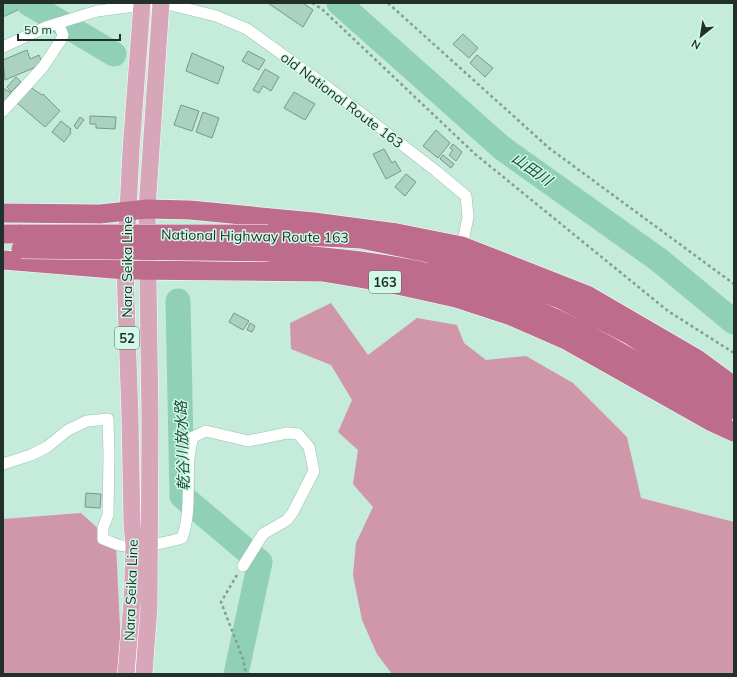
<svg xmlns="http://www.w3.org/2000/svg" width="737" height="677" viewBox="0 0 737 677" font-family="Mulish,'Noto Sans JP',sans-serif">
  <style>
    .forest { fill: #d096aa }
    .water { fill: #90d0b6; stroke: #6fa08c }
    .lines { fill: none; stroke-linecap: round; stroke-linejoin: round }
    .river { stroke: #90d0b6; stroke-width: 25 }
    .building { fill: #abd1c0; stroke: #76998a }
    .street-casing { stroke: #9bc0b0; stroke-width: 12 }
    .primary-casing { stroke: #fff; stroke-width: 18 }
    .highway-casing { stroke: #fff; stroke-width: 20 }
    .path { stroke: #829f93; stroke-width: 2.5; stroke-dasharray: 3 3; stroke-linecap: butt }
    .street { stroke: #fff; stroke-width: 11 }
    .primary { stroke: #d7a7b9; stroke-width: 17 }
    .highway { stroke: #bd6d8b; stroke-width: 19 }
    .highway-bridge-casing { stroke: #fff; stroke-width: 20; stroke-linecap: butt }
    .highway-bridge { stroke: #bd6d8b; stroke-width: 19 }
    .labels { text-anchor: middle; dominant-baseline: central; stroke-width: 3; stroke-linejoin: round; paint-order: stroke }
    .shield { fill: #d2f9e8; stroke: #576c63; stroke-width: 1 }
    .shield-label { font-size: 13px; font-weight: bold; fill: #22302a }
    .street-label { font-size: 14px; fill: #22302a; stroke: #d2f9e8 }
    .water-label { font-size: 15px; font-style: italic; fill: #1c4f3d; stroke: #d2f9e8 }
  </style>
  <rect width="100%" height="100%" fill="#c5ebdb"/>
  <path class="forest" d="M331,303L368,355L417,318L457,325L464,343L486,360L526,356L573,383L627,437L641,498L734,522V674H392L377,654L362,620L353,575L356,543L373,507L353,484L358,450L338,432L352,400L331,365L291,349L290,323Z
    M81,513L116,545L121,649L117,674H3V519Z"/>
  <path class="water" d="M3,3H32L3,17Z"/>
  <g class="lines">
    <path class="river" d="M28,3L114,54
      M339,3L502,148L659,260L734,322
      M178,301L182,496L260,562L236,674"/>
  </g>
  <path class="building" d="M268,3H303L313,10L303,27Z
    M463,34L478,48L469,58L453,44Z
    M27,50L30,59L39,55L43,64L5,80L3,60Z
    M248,51L265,60L259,70L242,61Z
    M192,53L224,67L218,84L186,71Z
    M477,55L493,68L485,77L470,63Z
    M265,69L279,77L271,91L263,86L259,93L253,90Z
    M16,77L21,82L11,92L7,87Z
    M30,87L42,95L43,94L60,111L45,127L16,102Z
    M3,88L11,93L3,103Z
    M294,92L315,104L305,120L284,108Z
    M181,105L199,111L192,131L174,125Z
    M203,112L219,118L212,138L196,132Z
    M90,116L116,117L115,129L96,128V124H90Z
    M80,117L84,120L77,129L74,126Z
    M61,121L71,129L70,131L71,133L64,142L52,132Z
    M436,130L450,143L438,158L423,146Z
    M453,144L462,152L456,161L449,155L453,150L450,148Z
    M384,149L392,163L395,161L401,171L386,179L373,154Z
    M443,155L454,164L451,168L440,159Z
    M406,174L416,182L405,196L395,187Z
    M234,313L249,321L243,330L229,322Z
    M250,323L255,326L252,332L247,330Z
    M86,493L101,494L100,508L85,507Z"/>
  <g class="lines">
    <g class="street-casing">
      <path id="street" d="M163,3L216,16L247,29L326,86L436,171L466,196L468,217L462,246
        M3,47L46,27L97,11L158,3
        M3,111L43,67L61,40L63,35L58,23
        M3,464L31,455L47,447L68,430L87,421L108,419L109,454L108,515L103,528V539C108,541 113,543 118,545C134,549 166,543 182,538C194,506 183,470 193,437L206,431L248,441L287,433L298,434L309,447L314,471L293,512L287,520L263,534L243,566"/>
    </g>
    <g class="primary-casing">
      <path id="primary" d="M126,674L132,602L134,546L132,524L130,417L125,270L131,150L142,3
        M144,674L149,607L150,418L147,209L161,3"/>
    </g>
    <g class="highway-casing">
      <path id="highway" d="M3,213L100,214L147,209L190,210L314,222L397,233L462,246L587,295L697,359L734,386
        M3,234H20
        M268,234L361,239L428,253L505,276L562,300L630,335L734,402
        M268,252C344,258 422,265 494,292C576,323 651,369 724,415
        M3,260L125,270L322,272L388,283L456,298L511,316L566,340L710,421L734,432"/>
    </g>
    <path class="path" d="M312,3L322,9L475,154L668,311L734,353
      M388,3L549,148L734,284
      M237,575L221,602L243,659L246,674"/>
    <use href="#street" class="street"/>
    <use href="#primary" class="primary"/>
    <use href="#highway" class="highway"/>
    <g class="highway-bridge-casing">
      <path id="highway-bridge" d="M20,234H268
        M21,249L268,252"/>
    </g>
    <use href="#highway-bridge" class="highway-bridge"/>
  </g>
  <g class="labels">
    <g class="shield">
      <rect x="369" y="271" width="32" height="22" rx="3"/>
      <rect x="115" y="327" width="24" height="22" rx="3"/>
    </g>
    <g class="shield-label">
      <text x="385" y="282">163</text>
      <text x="127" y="338">52</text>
    </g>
    <g class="street-label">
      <text transform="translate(342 100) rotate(37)">old National Route 163</text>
      <text transform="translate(255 236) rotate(1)">National Highway Route 163</text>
      <text transform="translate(127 267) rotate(-90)">Nara Seika Line</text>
      <text transform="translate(131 590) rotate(-88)">Nara Seika Line</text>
    </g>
    <g class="water-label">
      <text transform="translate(532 169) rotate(35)">山田川</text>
      <text transform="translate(182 446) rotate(-92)">乾谷川放水路</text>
    </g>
  </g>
  <rect width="737" height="677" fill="none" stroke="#22302a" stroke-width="8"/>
  <g transform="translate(701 36) rotate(210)" stroke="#d2f9e8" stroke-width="3" paint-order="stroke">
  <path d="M0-3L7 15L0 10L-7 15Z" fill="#22302a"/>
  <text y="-6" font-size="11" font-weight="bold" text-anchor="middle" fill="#22302a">N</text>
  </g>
  <path d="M18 34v6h102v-6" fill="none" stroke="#22302a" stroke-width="2"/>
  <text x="24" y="34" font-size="12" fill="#22302a" stroke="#d2f9e8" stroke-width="3" paint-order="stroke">50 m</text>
</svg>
